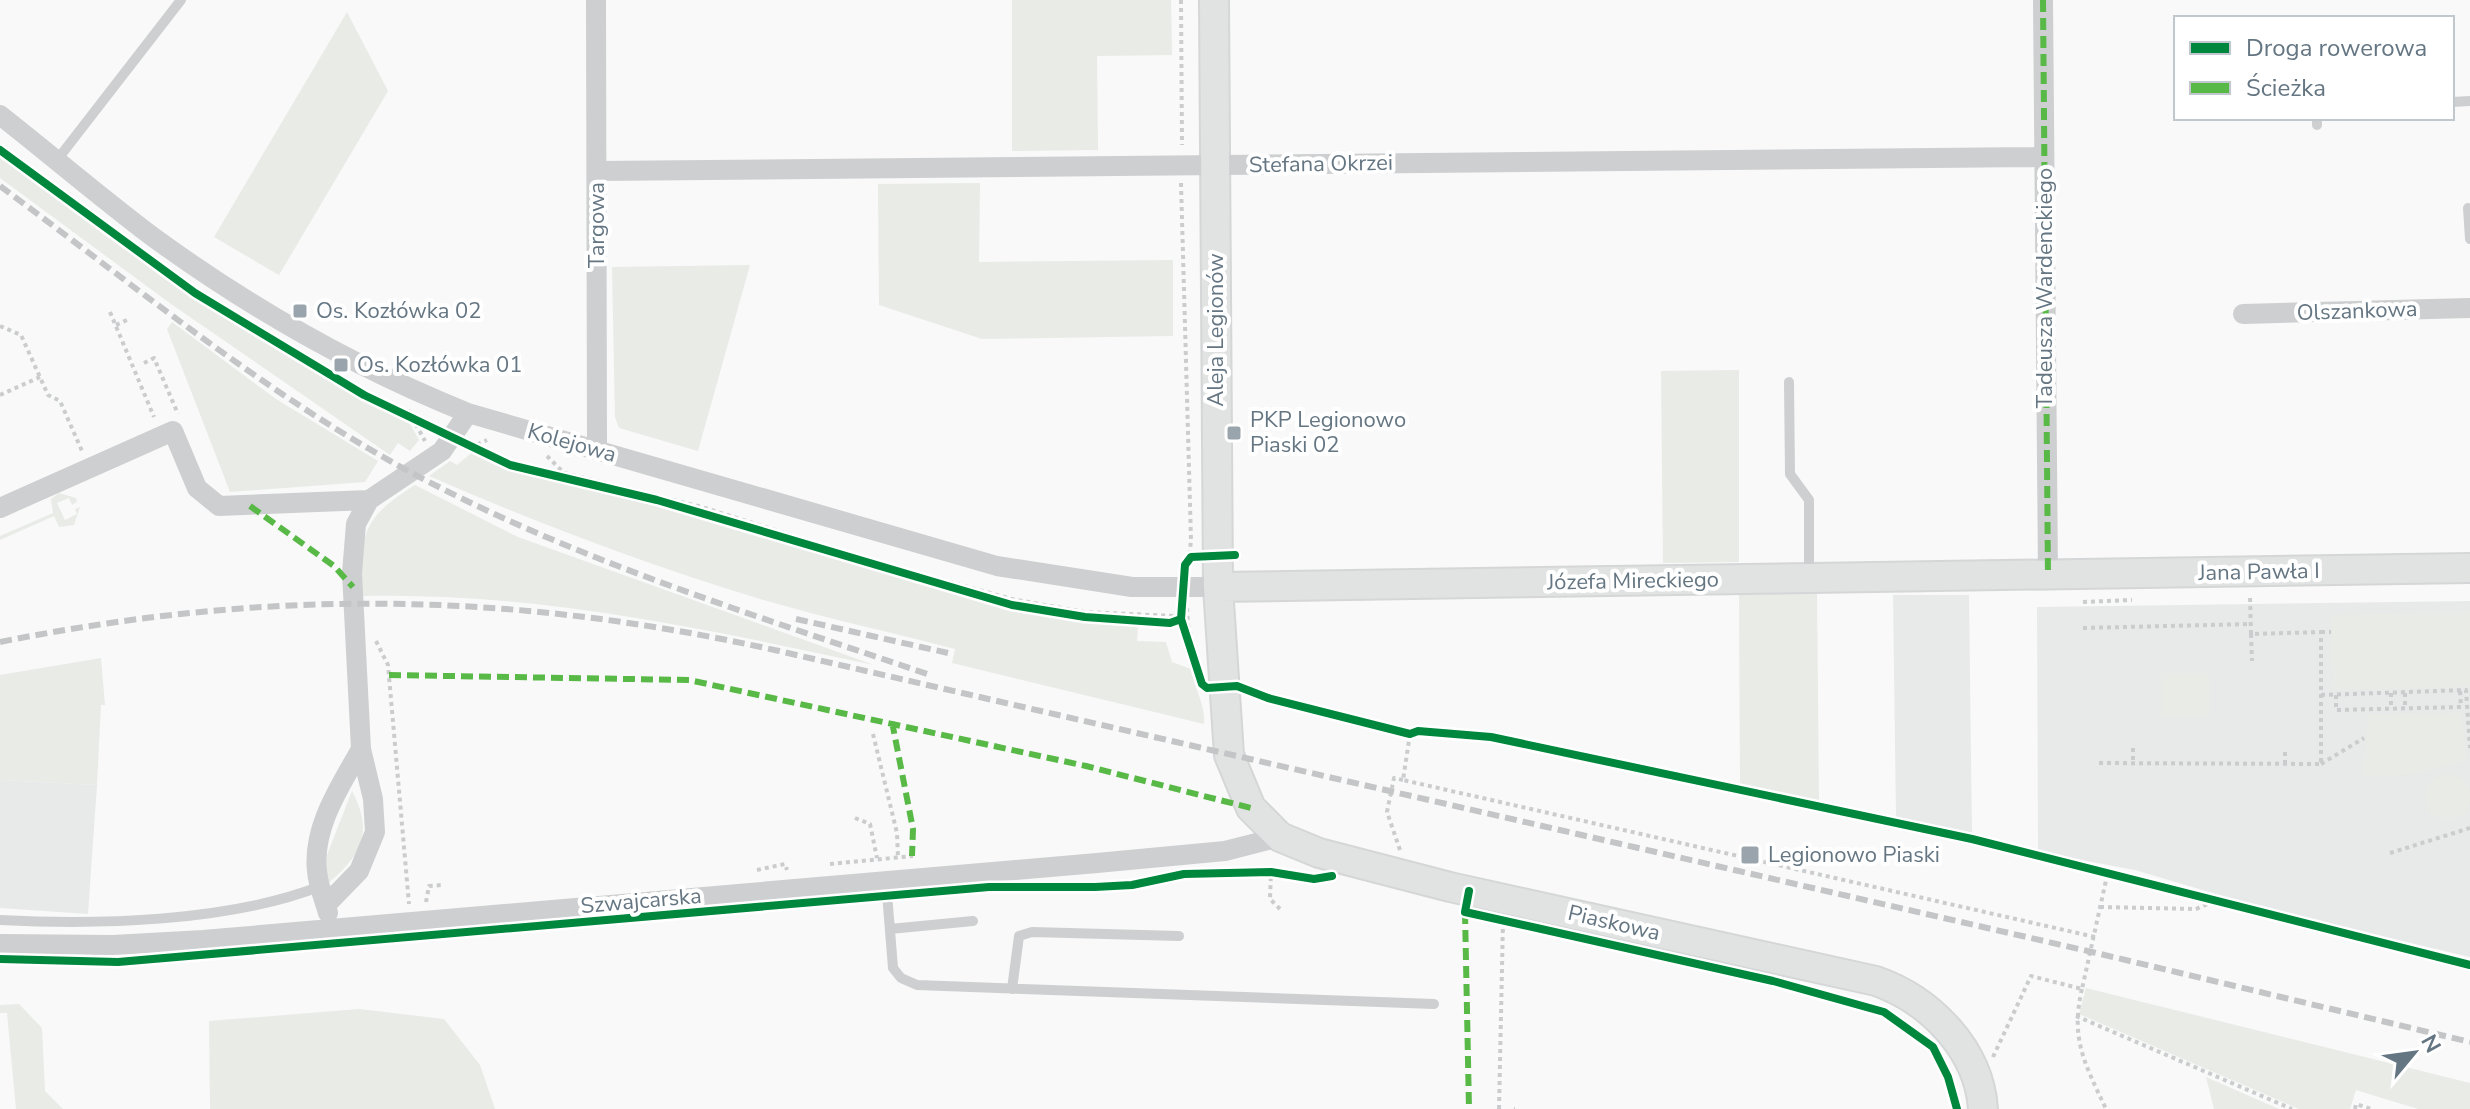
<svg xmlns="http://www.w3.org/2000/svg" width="2470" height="1109" viewBox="0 0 2470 1109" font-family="'Nunito Sans',sans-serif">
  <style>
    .built { fill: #e8e9e9 }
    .green { fill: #e8ebe6 }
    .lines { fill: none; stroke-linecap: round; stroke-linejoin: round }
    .secondary-casing { stroke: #d5d6d7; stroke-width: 32 }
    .path { stroke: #cbcccd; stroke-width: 4; stroke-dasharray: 4 4; stroke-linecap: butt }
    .lane { stroke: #cecfd0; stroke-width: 10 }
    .street { stroke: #cecfd0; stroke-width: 20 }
    .secondary { stroke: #e1e2e2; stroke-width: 28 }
    .rail { stroke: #c3c5c6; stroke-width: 6; stroke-dasharray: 12 6; stroke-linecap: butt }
    .quiet { stroke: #58b947; stroke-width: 6; stroke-dasharray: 12 6; stroke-linecap: butt }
    .cycleway-casing { stroke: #fff; stroke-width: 13 }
    .cycleway { stroke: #00873e; stroke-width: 8 }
    .poi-dot { fill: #99a4ac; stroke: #fff; stroke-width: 3 }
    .labels { text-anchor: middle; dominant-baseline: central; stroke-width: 8; stroke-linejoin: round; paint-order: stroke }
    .street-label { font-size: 22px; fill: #657683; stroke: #fff }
    .poi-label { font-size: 22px; fill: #657683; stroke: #fff; text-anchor: start }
  </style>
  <rect width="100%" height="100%" fill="#f9f9f9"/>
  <path class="built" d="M1893,595H1969L1972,836L1896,817Z
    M2470,601V957L2270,910L2135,870L2038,852L2037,607Z
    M0,780L97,785L88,914L0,908Z"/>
  <path class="green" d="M1012,0H1171L1172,55L1097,56L1098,150L1012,151Z
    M347,12L388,91L279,275L214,237Z
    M0,156L106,236L193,296L363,398L409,422L419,440L410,451L398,443L390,455L171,304L0,178Z
    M980,183L979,262L1173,260V336L982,339L879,305L878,184Z
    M750,265L698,451L619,428L615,417L612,267Z
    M172,322L276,399L378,461L365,482L230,492L167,329Z
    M1739,370V562L1663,563L1661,371Z
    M474,451L508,468L656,503L969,598L1085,621L1138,626L1137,641L1166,642L1172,662L1191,669C1194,688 1206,705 1204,724L952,663L955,649C890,632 824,618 760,599C647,565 537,523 429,476L450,461L457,465Z
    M415,485L518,537L874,665C705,629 537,592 363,596C359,535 362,518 415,485Z
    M59,493L76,498L77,502L72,505L69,498L57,503L65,520L77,514L75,509L80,507L74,525L59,527L54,516L0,540V536L53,513L51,499Z
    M1817,593L1819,801L1740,784L1739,595Z
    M2470,612V687L2333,690L2331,615Z
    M101,658L105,705H101L97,785L0,780V675Z
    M2161,673H2209V717H2161Z
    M2461,713L2467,760L2412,775L2363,777L2368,714Z
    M2425 797a23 23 0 1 1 46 0a23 23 0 1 1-46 0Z
    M352,791C375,834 360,857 325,886L327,855Z
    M2086,988L2470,1083V1109H2418L2356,1090L2350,1109H2299L2079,1014Z
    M19,1004L42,1028L45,1091L63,1109H16L7,1013H0V1005Z
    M359,1009L444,1019L480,1065L495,1109H210L209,1021Z
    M2206,1077L2279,1109H2214Z"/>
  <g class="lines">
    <g class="secondary-casing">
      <path id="secondary" d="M1214,0L1218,587L1229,755L1251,808L1280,837L1319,853L1450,887L1876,981C1930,1000 1979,1049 1983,1109
        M1218,587L2470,568"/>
    </g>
    <path class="path" d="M1181,0L1182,145
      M1181,183L1191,540L1188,569
      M110,312L154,417
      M116,325L127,320
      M0,326L21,335L48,395L60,401L82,451
      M144,363L154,358L178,414
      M0,395L40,377
      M408,410L425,441
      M470,448L487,440
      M547,456L564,473L702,507L880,563L1012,599L1084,612L1174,616L1188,625
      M2083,602L2132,600
      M1187,608L1188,625L1197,657
      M2083,628L2251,624
      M2321,632H2331
      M2251,634L2252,661
      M376,641L388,665L409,904
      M2391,693V708
      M2405,693V708
      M2321,695L2466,690L2470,748
      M2336,695V710L2461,707L2460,691
      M873,734L897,833L898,857
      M1410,734L1403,780L2095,937
      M2133,748V763
      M2099,763L2321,764V632L2251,634L2250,596
      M2285,764V748
      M2321,764L2364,738
      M855,818L870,824L877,858
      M1400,850L1387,812L1394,778L1403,780
      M2390,853L2470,828
      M830,864L913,856
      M757,870L785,864L787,870
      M426,902L429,886L442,885
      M2100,907L2196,909L2212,902
      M1280,909L1270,899L1271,872L1292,870
      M2082,989C2070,1039 2085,1064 2106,1109
      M2076,1016L2292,1109
      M1993,1057L2031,976L2082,989L2107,876
      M1499,1109L1503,921
      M1514,1109H1515
      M2355,1109L2356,1104L2371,1109"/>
    <path class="lane" d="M2452,102L2470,101
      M2317,118V125
      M57,160L181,0
      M2468,208L2470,239
      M1789,382L1790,474L1809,500V576
      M886,881L893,968L901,978L917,985L1434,1004
      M0,920C98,925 229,922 321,886
      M890,929L973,921
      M1012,989L1019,936L1032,932L1179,936"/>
    <path class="street" d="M596,0L597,450
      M2043,0L2048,576
      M0,115C51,155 101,198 153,237C249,307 358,369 468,413L997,566L1132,587H1218
      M597,171L2044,157
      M2243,314L2470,308
      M0,508L173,431L197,488L219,506L369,500L442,451L468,413
      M326,905L359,871L375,832L373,799L361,749L352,573L356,524L369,500
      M328,913C324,899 318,885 317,871C312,827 341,785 361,749
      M0,944L113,945L203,940L1097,863L1225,851L1280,837"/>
    <use href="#secondary" class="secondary"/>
    <path class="rail" d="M0,186C134,285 265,394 412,473C576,561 755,615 930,675
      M796,619L948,653
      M0,642C271,588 510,591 779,651L2092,952L2470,1042"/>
    <path class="quiet" d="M2043,0L2048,576
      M250,506L334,566L353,587
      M389,675L689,680L1086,766L1251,808
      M892,722L913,829L912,856
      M1465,912L1469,1109"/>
    <g class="cycleway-casing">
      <path id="cycleway" d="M0,150L195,293L364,395L510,465L657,500L1012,605L1085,617L1170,623L1181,619L1185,565L1191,557L1235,555
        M1181,619L1202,684L1207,688L1237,686L1268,698L1410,734L1418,731L1491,737L1972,839L2470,965
        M1469,891L1465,912L1773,981L1884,1012L1933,1047L1948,1077L1957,1109
        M0,959L118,962L989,887H1095L1132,885L1184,874L1271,872L1314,879L1332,876"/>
    </g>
    <use href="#cycleway" class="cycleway"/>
  </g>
  <g class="poi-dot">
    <rect x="292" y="303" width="16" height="16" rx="4"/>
    <rect x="333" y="357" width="16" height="16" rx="4"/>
    <rect x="1226" y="425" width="16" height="16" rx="4"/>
    <rect x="1740" y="845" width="20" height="20" rx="4"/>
  </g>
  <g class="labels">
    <g class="street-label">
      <text transform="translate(1321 164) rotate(-1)">Stefana Okrzei</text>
      <text transform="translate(597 225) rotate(-90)">Targowa</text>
      <text transform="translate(2045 288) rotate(-90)">Tadeusza Wardenckiego</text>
      <text transform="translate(2357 311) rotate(-2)">Olszankowa</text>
      <text transform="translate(1216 330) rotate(-90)">Aleja Legionów</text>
      <text transform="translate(572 443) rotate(16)">Kolejowa</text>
      <text transform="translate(2259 572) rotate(-1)">Jana Pawła I</text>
      <text transform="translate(1633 581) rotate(-1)">Józefa Mireckiego</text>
      <text transform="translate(641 901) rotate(-5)">Szwajcarska</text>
      <text transform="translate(1614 923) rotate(13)">Piaskowa</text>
    </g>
    <g class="poi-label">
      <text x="316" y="311">Os. Kozłówka 02</text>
      <text x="357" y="365">Os. Kozłówka 01</text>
      <text x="1250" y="420">PKP Legionowo<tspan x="1250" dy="25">Piaski 02</tspan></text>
      <text x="1768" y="855">Legionowo Piaski</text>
    </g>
  </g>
  <rect x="2174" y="16" width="280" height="104" fill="#ffffff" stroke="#c1c8cd" stroke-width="2"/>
  <rect x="2190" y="42" width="40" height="12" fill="#00873e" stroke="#c1c8cd" stroke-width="2"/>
  <text x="2246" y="56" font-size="24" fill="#657683">Droga rowerowa</text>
  <rect x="2190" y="82" width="40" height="12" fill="#58b947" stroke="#c1c8cd" stroke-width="2"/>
  <text x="2246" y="96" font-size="24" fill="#657683">Ścieżka</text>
  <g transform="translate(2414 1053) rotate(61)" stroke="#ffffff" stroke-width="6" paint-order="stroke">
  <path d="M0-6L14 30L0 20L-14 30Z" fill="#657683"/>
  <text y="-12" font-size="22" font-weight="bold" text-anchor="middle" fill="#657683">N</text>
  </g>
</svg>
